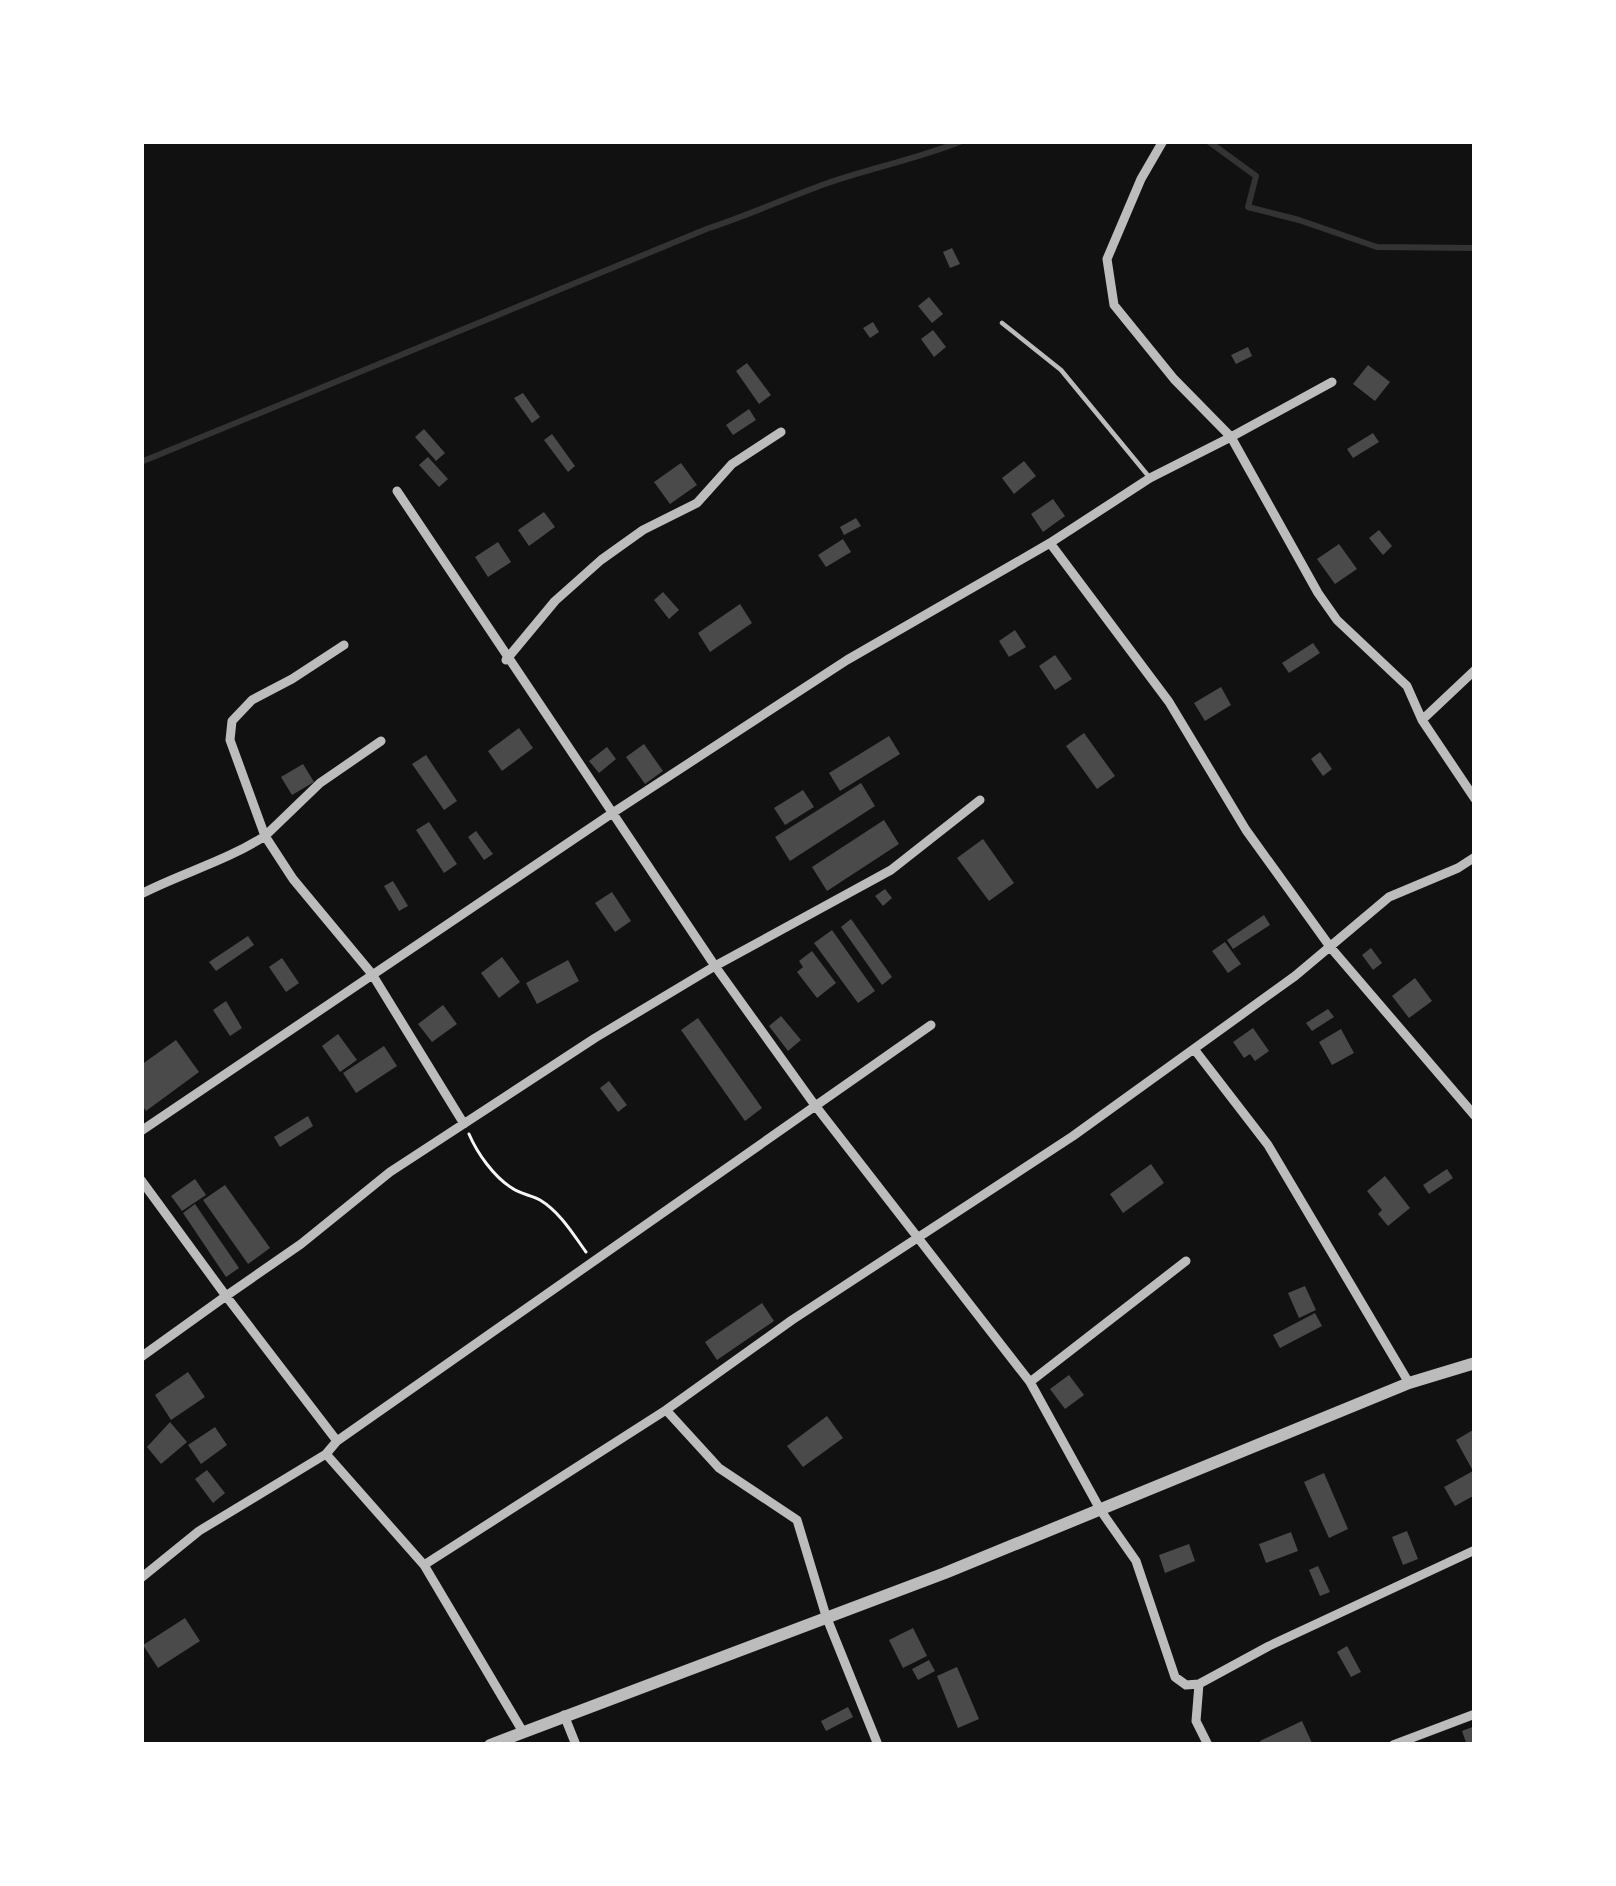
<svg xmlns="http://www.w3.org/2000/svg" width="1616" height="1886" viewBox="0 0 1616 1886" font-family="'Nunito Sans',sans-serif">
  <style>
    .lines { fill: none; stroke-linecap: round; stroke-linejoin: round }
    .stream { stroke: #333; stroke-width: 6 }
    .building { fill: #4a4a4a }
    .path { stroke: #f5f5f5; stroke-width: 3 }
    .service { stroke: #bcbcbc; stroke-width: 4.5 }
    .minor { stroke: #bcbcbc; stroke-width: 9 }
    .tertiary { stroke: #bcbcbc; stroke-width: 12 }
  </style>
  <rect width="100%" height="100%" fill="#111"/>
  <g class="lines">
    <path class="stream" d="M1208,141L1256,176L1248,207L1299,220L1377,247L1475,248
      M141,462L709,228C749,215 786,198 825,184C871,168 917,159 962,141"/>
  </g>
  <path class="building" d="M952,248L960,264L950,268L943,252Z
    M929,297L943,314L932,323L918,306Z
    M873,322L879,332L870,338L863,328Z
    M933,330L946,347L934,357L921,339Z
    M1248,347L1252,356L1236,364L1231,355Z
    M747,363L771,395L759,404L736,371Z
    M1368,365L1390,382L1375,401L1353,384Z
    M523,393L540,417L532,423L514,398Z
    M749,409L756,420L733,435L726,425Z
    M424,429L445,453L436,461L415,437Z
    M1373,433L1379,442L1353,458L1347,449Z
    M552,434L575,466L568,472L544,440Z
    M428,457L448,479L439,487L419,465Z
    M1024,461L1036,476L1014,494L1002,478Z
    M681,463L697,485L670,504L654,482Z
    M1053,499L1065,516L1043,532L1031,514Z
    M544,512L555,527L529,546L518,530Z
    M856,518L861,526L844,535L840,527Z
    M1379,530L1392,546L1383,555L1369,538Z
    M843,539L851,552L826,567L818,555Z
    M498,542L511,562L488,577L475,557Z
    M1339,544L1357,569L1335,584L1317,559Z
    M663,592L679,610L669,619L654,600Z
    M740,604L752,623L710,652L698,633Z
    M1015,630L1026,647L1009,657L999,641Z
    M1313,643L1320,653L1289,673L1282,663Z
    M1055,655L1072,679L1055,690L1039,666Z
    M1221,687L1231,705L1205,721L1194,703Z
    M519,728L533,748L502,771L488,751Z
    M1084,733L1115,776L1097,789L1066,746Z
    M889,736L900,754L840,791L829,773Z
    M644,744L663,771L645,784L626,757Z
    M607,747L616,759L599,773L589,761Z
    M1320,752L1332,769L1323,776L1311,759Z
    M426,755L457,801L444,810L412,764Z
    M303,764L314,782L292,795L281,777Z
    M861,783L875,806L790,861L775,837Z
    M803,790L814,807L785,825L774,808Z
    M884,820L899,844L827,891L812,867Z
    M429,822L457,864L444,873L416,830Z
    M476,831L493,854L484,860L468,837Z
    M983,839L1014,883L989,901L957,858Z
    M393,881L408,906L399,911L384,886Z
    M885,889L892,898L883,906L875,896Z
    M612,892L631,921L615,932L595,903Z
    M1264,915L1270,925L1233,949L1227,940Z
    M851,919L892,977L882,985L841,927Z
    M832,930L875,991L858,1003L814,943Z
    M248,936L254,945L216,971L209,962Z
    M1225,942L1241,964L1228,973L1212,951Z
    M1371,948L1382,963L1373,970L1362,955Z
    M812,951L836,983L817,998L797,972L803,967L799,961Z
    M502,957L520,982L499,998L481,973Z
    M282,958L299,983L286,992L269,967Z
    M568,960L579,981L537,1004L526,983Z
    M1415,978L1432,1001L1409,1018L1392,996Z
    M226,1001L242,1028L230,1036L213,1010Z
    M443,1005L457,1024L432,1042L418,1024Z
    M1328,1009L1334,1017L1312,1031L1306,1023Z
    M781,1016L801,1040L788,1051L769,1026Z
    M698,1018L762,1108L745,1121L681,1030Z
    M1253,1028L1269,1051L1255,1061L1250,1054L1244,1058L1233,1042Z
    M1341,1029L1354,1053L1332,1065L1319,1042Z
    M338,1034L357,1060L340,1072L322,1046Z
    M176,1040L199,1072L146,1111L141,1104V1065Z
    M384,1046L397,1066L356,1093L343,1073Z
    M609,1081L627,1105L618,1112L600,1088Z
    M308,1116L313,1126L280,1147L274,1137Z
    M1151,1164L1164,1183L1123,1213L1110,1194Z
    M1447,1169L1453,1178L1429,1194L1423,1185Z
    M1385,1176L1410,1208L1388,1226L1378,1214L1382,1210L1367,1191Z
    M195,1179L206,1195L182,1211L171,1196Z
    M225,1185L270,1248L248,1264L203,1200Z
    M195,1204L239,1268L226,1277L183,1213Z
    M1305,1286L1316,1310L1299,1318L1288,1293Z
    M762,1303L774,1321L717,1360L705,1342Z
    M1315,1313L1322,1326L1280,1348L1273,1335Z
    M188,1372L205,1397L171,1420L155,1395Z
    M1069,1375L1084,1395L1065,1409L1050,1389Z
    M827,1416L843,1438L803,1467L787,1446Z
    M170,1422L187,1442L161,1464L147,1447Z
    M215,1427L227,1445L201,1464L188,1445Z
    M1473,1430L1475,1495L1455,1506L1444,1487L1473,1471L1456,1440Z
    M207,1470L225,1493L213,1503L195,1479Z
    M1324,1473L1348,1529L1329,1538L1304,1482Z
    M1407,1531L1418,1559L1403,1565L1392,1537Z
    M1291,1532L1298,1551L1266,1563L1259,1544Z
    M1189,1544L1195,1561L1165,1573L1159,1555Z
    M1318,1566L1330,1592L1320,1596L1309,1570Z
    M185,1618L200,1641L158,1668L143,1645Z
    M913,1628L927,1656L903,1668L889,1640Z
    M1347,1646L1361,1672L1351,1677L1337,1652Z
    M929,1660L935,1671L918,1680L912,1669Z
    M957,1667L979,1719L958,1728L937,1676Z
    M848,1707L853,1717L826,1731L821,1721Z
    M1302,1721L1312,1743L1262,1745L1260,1741Z
    M1475,1726V1745H1467L1462,1731Z"/>
  <g class="lines">
    <path class="path" d="M469,1134C477,1153 494,1177 512,1188C520,1194 531,1195 540,1200C560,1212 573,1234 586,1252"/>
    <path class="service" d="M1002,323L1061,370L1150,478"/>
    <path class="minor" d="M1163,141L1141,179L1107,259L1114,305L1174,379L1231,437L1332,382
      M397,491L715,966L814,1104L1030,1382L1101,1511L1136,1561L1175,1677L1186,1685L1199,1684L1269,1646L1475,1550
      M1050,543L1169,702L1246,830L1331,948L1475,1116
      M344,645L292,679L252,700L232,721L230,740L265,836L320,783L381,741
      M506,660L555,601L601,560L643,530L697,503L732,464L781,432
      M1422,720L1475,670
      M141,894C182,873 226,861 265,836L293,879L372,974L464,1124
      M1194,1049L1268,1145L1409,1383
      M141,1131L611,814L847,660L1050,543L1150,478L1231,437L1318,593L1337,620L1407,686L1422,720L1475,799
      M141,1180L226,1296L301,1244L390,1172L595,1038L715,966L891,870L980,800
      M141,1357L226,1296L337,1441
      M1030,1382L1186,1261
      M666,1410L719,1468L797,1520L826,1616L878,1745
      M326,1454L424,1565L523,1732
      M424,1565L666,1410L792,1320L1073,1136L1295,976L1389,897L1458,868L1475,857
      M141,1578L199,1531L326,1454L337,1441L931,1025
      M1199,1684L1196,1721L1208,1745
      M564,1715L576,1745
      M1393,1745L1475,1714"/>
    <path class="tertiary" d="M490,1745L945,1573L1409,1383L1475,1363"/>
  </g>
  <rect width="1616" height="1886" fill="none" stroke="#ffffff" stroke-width="288"/>
</svg>
